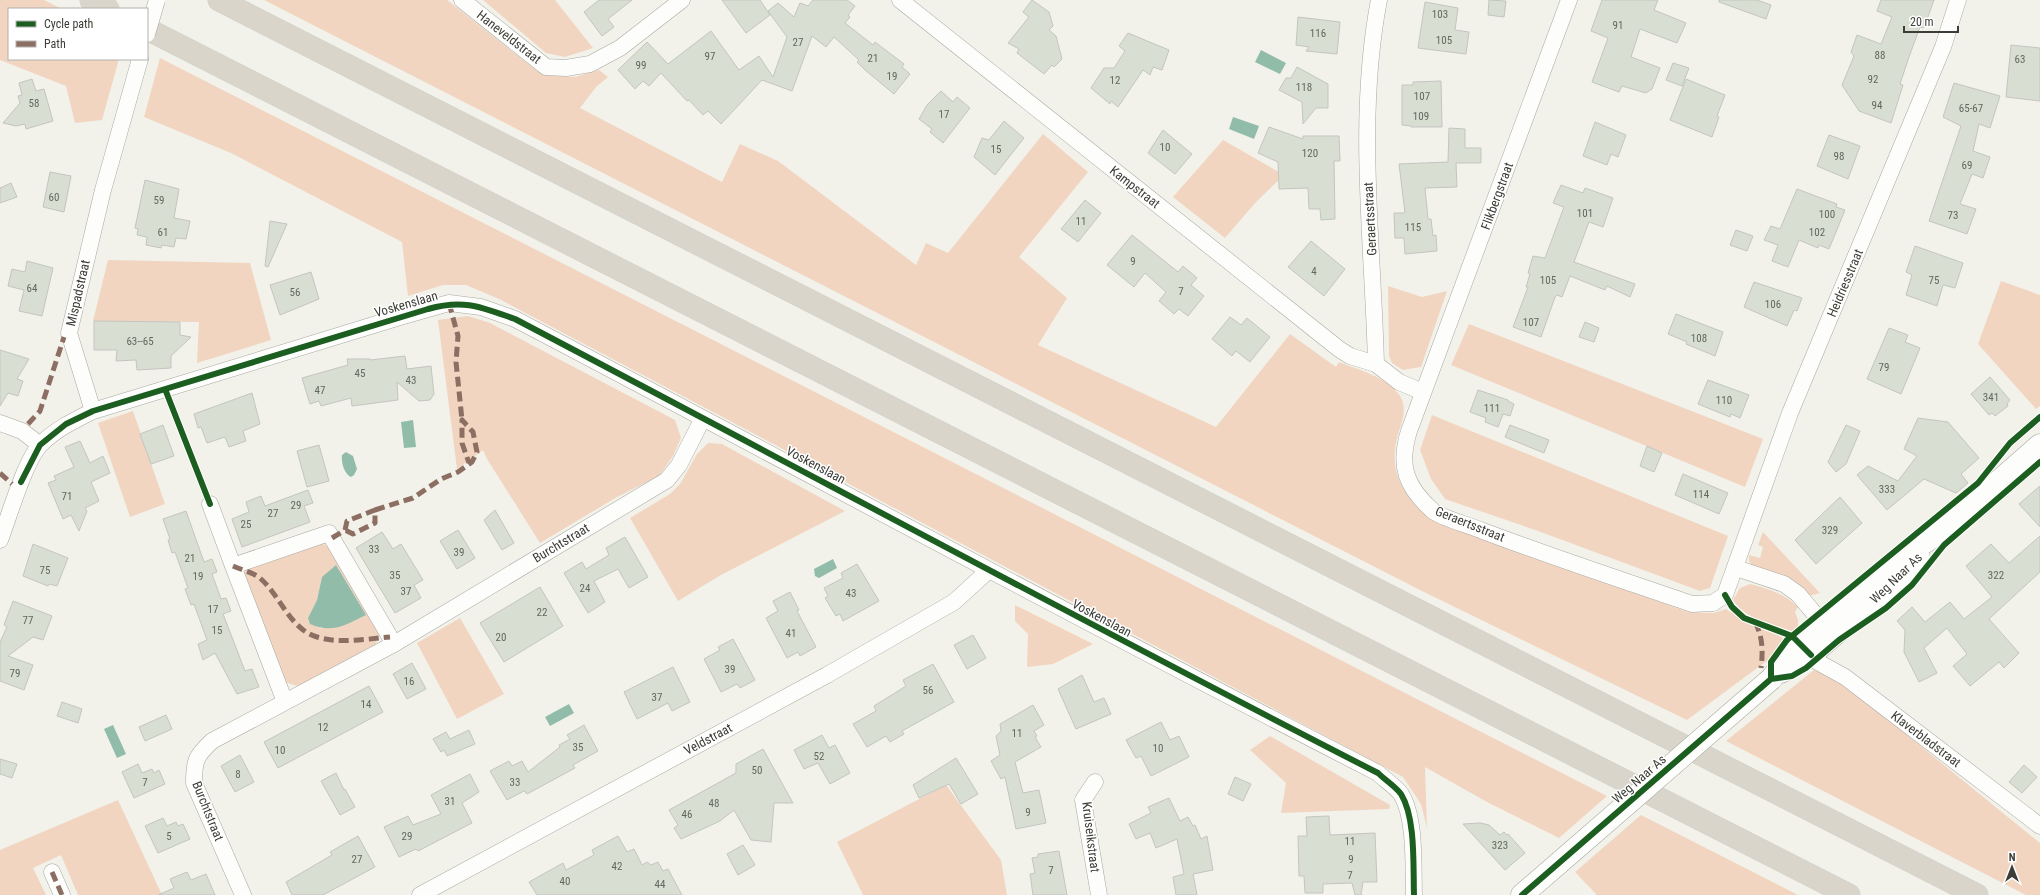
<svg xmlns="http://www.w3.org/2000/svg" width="2040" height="895" viewBox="0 0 2040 895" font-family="'Roboto Condensed',sans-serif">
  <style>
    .green { fill: #f1d5c1; fill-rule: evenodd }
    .water { fill: #92bcaa }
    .building { fill: #d8ded2; stroke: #c4c5c0 }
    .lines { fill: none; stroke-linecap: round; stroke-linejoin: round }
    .minor-casing { stroke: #a8a8a2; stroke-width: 17 }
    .secondary-casing { stroke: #a8a8a2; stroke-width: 23 }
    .motorway-casing { stroke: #cfd0cc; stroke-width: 23 }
    .minor { stroke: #fdfdfc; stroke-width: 16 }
    .secondary { stroke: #fdfdfc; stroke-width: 22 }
    .motorway { stroke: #dad5ca; stroke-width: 22 }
    .minor-bridge-casing { stroke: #a8a8a2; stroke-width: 17; stroke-linecap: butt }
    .secondary-bridge-casing { stroke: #a8a8a2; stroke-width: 23; stroke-linecap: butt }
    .minor-bridge { stroke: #fdfdfc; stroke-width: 16 }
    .secondary-bridge { stroke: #fdfdfc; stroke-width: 22 }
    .quiet { stroke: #8d6e63; stroke-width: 5; stroke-dasharray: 10 5; stroke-linecap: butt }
    .cycleway-casing { stroke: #fff; stroke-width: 8 }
    .cycleway { stroke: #1b5e20; stroke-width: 6 }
    .labels { text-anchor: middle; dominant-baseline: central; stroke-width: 3; stroke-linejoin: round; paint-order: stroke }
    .number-label { font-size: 11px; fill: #64675e }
    .street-label { font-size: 13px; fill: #3c3d36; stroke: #fff }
  </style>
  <rect width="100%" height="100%" fill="#f2f2ea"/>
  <path class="green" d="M0,0H44L62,9H9V59H119L102,120L75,123L66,86L0,60Z
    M264,0H447L537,71L560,76L575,77L599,70L608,77L596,87L580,108L722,182L740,144L778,161L916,265L926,243L948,253L1043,134L1088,172L1019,257L1067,298L1038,345L1216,427L1290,334L1336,367L1339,362C1359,370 1387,377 1400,396C1407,407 1403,420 1399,431C1386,472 1403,496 1434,521L1688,612L1714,613L1726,609L1753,626L1780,636L1783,639L1782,644L1772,657L1687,720L1424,592Z
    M483,0H555L593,48L565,57L546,53Z
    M160,58L1607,796L1559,838L1487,802L1425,767L1427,828L1421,804L1403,777L499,299L466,285H443L408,296L402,242L231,153L144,117Z
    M1223,140L1284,175L1256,202L1225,238L1173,197Z
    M108,260L250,263L271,340L197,363L199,322L93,321Z
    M2001,281L2040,295V406L2036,409L1978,344Z
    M1388,286L1422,297L1447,291L1421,367L1403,370L1392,363L1389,356Z
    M468,316L490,323L675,420L681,438L673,456L659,476L617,497L540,543L487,459L483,450L457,469L438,320Z
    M1469,324L1763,439L1745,487L1451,365Z
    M133,411L165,504L130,517L98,423Z
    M1432,415L1728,536L1710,588L1700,591L1538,531L1445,499L1431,479L1420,450Z
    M708,443L722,444L845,511L721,575L678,601L630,518L670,494L680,484L697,454Z
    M1763,532L1820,593L1809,596L1753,567L1749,561V555L1760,558L1763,547L1758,545Z
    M320,543L329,546L379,631L376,644L306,683L297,686L285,682L243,576L245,570ZM322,577V629L308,618L317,600Z
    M1750,584C1767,588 1785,594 1798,607L1795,612L1798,620V630L1794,632C1773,624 1746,620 1733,600L1740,588Z
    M1015,605L1093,644L1053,664L1027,667L1028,634L1015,621Z
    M460,618L504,694L457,719L417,643Z
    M1814,670L1838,679L2040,843V895H2026L1726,741Z
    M1270,736L1390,805L1389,809L1281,813L1286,783L1250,750Z
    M946,785L1001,860L1007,895H863L837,842Z
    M118,800L162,895H78L61,855L33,868L46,895H0V850Z
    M1641,815L1798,895H1597L1575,872Z"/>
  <path class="water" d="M1261,50L1286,63L1280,74L1255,62Z
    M1233,117L1259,126L1254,139L1229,129Z
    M413,420L416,447L404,448L401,422Z
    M346,452L353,456L357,469L354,475L351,477C344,474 341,462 342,455Z
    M833,559L837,568L819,578L815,576L814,569Z
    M336,565L366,615C345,625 333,634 310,624L308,618L317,600L322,577Z
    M569,704L574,713L550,726L545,717Z
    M113,725L126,754L117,758L104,729Z"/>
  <path class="building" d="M599,0H632L608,19L614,27L602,36L584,12Z
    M722,0H760L770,15L746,33Z
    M813,0H847L855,6L848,15L850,17L845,23L873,45L875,42L904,64L902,67L910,74L894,94L865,70L857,62L859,60L834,37L826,47L812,36L792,91L762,80L721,124L708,111L703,115L689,100L687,101L661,73L649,86L643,81L635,89L618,70L647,42L668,64L711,31L739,70L759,56L773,77L787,37L768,11L778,3L794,17L800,3L808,6Z
    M1032,0L1049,12L1053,26L1049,30L1056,36L1062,59L1054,67L1052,65L1044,74L1017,53L1019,49L1008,43L1029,17L1023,12Z
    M1489,0L1506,1L1504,17L1488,15Z
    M1602,0H1658L1654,10L1686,23L1677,43L1640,29L1631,57L1660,68L1652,89L1646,93L1622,86L1619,92L1592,82L1608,38L1591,31Z
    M1719,0H1757L1771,5L1766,19L1719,2Z
    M1881,0H1934L1924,28L1920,27L1909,57L1900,84L1903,85L1891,123L1859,111L1842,85L1854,56L1851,52L1857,35L1881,44L1892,17L1877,11Z
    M1425,2L1458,8L1455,30L1469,32L1466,54L1418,48Z
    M1298,17L1340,22L1337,54L1306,51L1309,47L1296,45Z
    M1128,33L1169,50L1162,70L1153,67L1150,75L1143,70L1118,107L1111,101L1110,104L1091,88L1104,68H1114L1125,51L1119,46Z
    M2011,45L2040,48V101L2006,97Z
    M1673,63L1689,68L1682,86L1666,80Z
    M1297,67L1328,84V108H1316L1303,124L1302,102L1279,90L1286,78H1291Z
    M32,79L36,91L44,89L53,121L26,129L25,124L16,126L3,123L20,103L18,96L22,95L19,83Z
    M1686,79L1725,95L1717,116L1719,117L1712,137L1670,120Z
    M1441,81L1442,127H1411V126L1402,125V85H1413V82Z
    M1954,83L2000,96L1990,128L1979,124L1973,151L1990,157L1983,178L1972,174L1960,204L1976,209L1967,234L1929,221L1961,126L1943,117Z
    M941,91L953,102L957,97L970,108L943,143L930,132L932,129L919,119L927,105Z
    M1004,121L1024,138L995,175L974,157L982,138L989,140Z
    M1595,122L1626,135L1618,157L1611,154L1607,165L1583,156Z
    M1269,127L1303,139V136H1339L1340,161H1334L1335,219L1321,220L1320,209H1309L1308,188L1279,189L1278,162L1258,153Z
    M1449,128L1465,129V148H1481V163H1456L1457,187L1425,188L1428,219H1431L1433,236L1436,235L1437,251L1405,254L1404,238H1395L1394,213H1405L1399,164L1448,162Z
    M1163,130L1192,154L1175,174L1148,153Z
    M1829,135L1860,146L1848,179L1817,166Z
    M50,172L71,176L64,212L43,207Z
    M145,180L179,189L174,218L190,221L186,239L176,238L174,247L162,245L161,248L146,245L147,237L137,235L138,229L135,228Z
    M11,183L17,197L0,203V188Z
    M1561,185L1583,193L1585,188L1613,198L1603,227L1589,222L1574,262L1635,284L1630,297L1607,286L1605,290L1570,276L1562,297L1557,295L1555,297L1541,337L1513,327L1528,287H1526L1530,274L1528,273L1533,256L1545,258L1564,207L1553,203Z
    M1797,189L1837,204L1836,207L1845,210L1829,249L1819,245L1818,248L1799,240L1788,267L1772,261L1778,245L1764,240L1771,226L1780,229Z
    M1085,200L1101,213L1078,242L1061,229Z
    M270,221L287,224L268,267L265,266Z
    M1736,230L1753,236L1747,251L1730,245Z
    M1132,235L1178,272L1183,266L1197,278L1191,285L1204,296L1188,316L1179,309L1174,314L1159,301L1166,292L1145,273L1134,287L1107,265Z
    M1311,241L1345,269L1324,296L1288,267Z
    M1915,246L1963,263L1955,288L1943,285L1937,306L1906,295L1912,275L1906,272Z
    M27,261L53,268L42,316L19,311L24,290L8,286L12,269L25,272Z
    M311,272L319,299L280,315L270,285Z
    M1754,282L1802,298L1797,311L1794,310L1787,326L1744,307Z
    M1676,314L1723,332L1715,356L1686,344L1687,342L1668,334Z
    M1230,317L1241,325L1247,318L1270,337L1250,362L1236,351L1232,356L1212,339Z
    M94,321L180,322V335L191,337L171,356V368L137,370L136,360L116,361L117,350H94Z
    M1585,322L1599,328L1594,342L1579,337Z
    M1889,328L1908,335L1905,342L1920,348L1901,394L1867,379Z
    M0,350L29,359L17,379L23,381L18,396L8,393L0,406Z
    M405,356L407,369L431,366L434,394L430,400L419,401L397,382L398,400L352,406L351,398L321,406L319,401L310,404L302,378L348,365L347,359H370V360Z
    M1990,377L2010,400L2007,404L2008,406L1995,416L1992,413L1989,415L1971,394Z
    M1708,380L1749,395L1740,418L1731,414L1730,417L1698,404Z
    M1478,390L1508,400V401L1514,404L1510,416L1503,414L1498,427L1485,422L1486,418L1470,412Z
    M252,393L260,424L243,431L246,441L229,447L225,437L207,443L201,427L198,428L194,414Z
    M1918,418L1948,422L1979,458L1961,474L1968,483L1956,493L1924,479L1887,510L1857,475L1868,466L1898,481L1917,456L1904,449Z
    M163,425L174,456L151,464L140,434Z
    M1510,425L1549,440L1544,453L1505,437Z
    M1846,425L1860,431L1846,464L1836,472L1828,462Z
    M80,441L90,463L103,456L110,473L91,482L99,501L85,508L87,511L79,531L71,515L63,519L48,483L56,480L54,476L74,467L65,447Z
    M319,445L329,481L307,487L297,451Z
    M1647,446L1662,453L1654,472L1640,466Z
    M1683,474L1728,493L1719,514L1675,495Z
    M2040,486V527L2019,504Z
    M308,490L313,503L304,506L310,522L242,547L232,519L249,512L246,502L261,496L265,506Z
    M1840,497L1862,523L1816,564L1795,540Z
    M495,510L514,543L502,550L484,520Z
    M186,511L204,562L212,559L217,572L212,574L221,599L226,598L231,611L223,614L245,671L252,669L259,687L237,694L215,653L203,660L198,644L207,640L194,604L191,605L185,589L188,588L175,552L172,553L168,540L170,539L163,519Z
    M458,530L475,558L457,569L440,541Z
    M382,532L393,549L401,544L423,580L414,585L421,598L395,613L356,548Z
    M2040,536V572L1989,619L2019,653L2004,668L1999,662L1970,686L1953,666L1967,654L1947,628L1924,648L1937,673L1919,682L1904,652L1905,630L1897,621L1912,607L1925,622L1950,602L1964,619L1992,597L1966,566L1991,544L2009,563Z
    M625,537L648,577L629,588L618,569L594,581L605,602L588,613L564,573L582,562L586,569L609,555L606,548Z
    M33,544L68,558L57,586L49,584L48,586L23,576Z
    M857,564L879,601L843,621L840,614L836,616L825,598L828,596L824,588L843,578L841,573Z
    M540,587L563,626L504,662L480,623Z
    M790,592L799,610L797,611L816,647L800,656L798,652L787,658L766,618L778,611L773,601Z
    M13,601L52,616L43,640L33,637L8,656L33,665L24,690L0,681V642L7,627L4,625Z
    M973,635L986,658L967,669L954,645Z
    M733,639L755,680L740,688L737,684L721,692L704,659L720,650L718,647Z
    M412,663L426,689L407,699L393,674Z
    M933,664L954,702L902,731L904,734L890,742L886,736L867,747L853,724L876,711L874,706L906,686L903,680Z
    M673,667L690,702L672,711L668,703L637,719L624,692Z
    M1082,675L1094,702L1104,698L1111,714L1076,729L1058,689Z
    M369,686L383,712L278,768L264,742Z
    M62,702L82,709L78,723L57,716Z
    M1033,705L1044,725L1034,731L1037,736L1035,737L1041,747L1015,762L1023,793L1039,790L1046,823L1016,829L1005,777L1001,779L991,761L1000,755L996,736L1001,731L1000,724Z
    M166,715L172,729L145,741L139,727Z
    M1161,722L1170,740L1179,736L1189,757L1151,776L1141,756L1136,758L1126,740Z
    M584,725L598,751L573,765L575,768L527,794L524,791L507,800L490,771L509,761L512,766L522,761L528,772L560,747L559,745L570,739L567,735Z
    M469,730L475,744L447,756L444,750L441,752L433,739L446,732L450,739Z
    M822,735L829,748L835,745L850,773L830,784L818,763L804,769L794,750Z
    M763,749L793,803H774L771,842L751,840L734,810L720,821L681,839L674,828L678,825L669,810L736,773V764Z
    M240,755L254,782L235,792L221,766Z
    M956,758L978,794L961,804L949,784L919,798L913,785Z
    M0,759L17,764L12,778L0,774Z
    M138,764L142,773L152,769L154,773L159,770L165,784L134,798L122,772Z
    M2024,765L2037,777L2022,793L2009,782Z
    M336,773L344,790L345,789L355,807L340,815L321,781Z
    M470,774L479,792L462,803L472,823L418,851L416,849L399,857L384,827L408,816L413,825L441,814L431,795Z
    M1235,777L1251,784L1243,801L1228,794Z
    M1169,798L1180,821L1188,817L1193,826L1195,825L1201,839L1207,836L1213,870L1193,874L1197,895H1176L1173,877L1184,874L1177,839L1156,848L1150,833L1136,839L1129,824L1151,813L1148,807Z
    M1329,816L1330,835L1375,833L1377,882H1363L1361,895H1355L1352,883L1323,884V893H1305L1304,876H1299L1298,836H1307L1306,817Z
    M163,818L167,826L176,822L178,826L183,824L190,839L158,853L145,826Z
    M1480,823L1489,825L1500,835L1504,832L1507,835L1508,834L1525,853L1505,870L1463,824Z
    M358,836L375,867L323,895H292L286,882L332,855L330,852Z
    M618,836L627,852L634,849L642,865L647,862L651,865L658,862L663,871L668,869L682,895H537L529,882L563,863L566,870L594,855L592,850Z
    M743,845L755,865L738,875L727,854Z
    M1059,851L1067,895H1033L1030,874L1035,873L1032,858L1038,857V854Z
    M187,872L191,880L206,874L215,895H158L174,888L170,879Z"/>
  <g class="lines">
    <g class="minor-casing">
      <path id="minor" d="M462,0L546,67L566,68L590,64L620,48L682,0
        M900,0L1339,349L1350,356L1376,364L1399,382L1423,392
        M1569,0L1409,431C1398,466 1406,487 1433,511C1441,518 1472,526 1483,531C1552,557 1622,580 1692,604L1713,603L1725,595L1790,413L1943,47L1958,0
        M1376,364C1373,244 1356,119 1379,0
        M93,411L69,333L103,190L140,59
        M0,423L22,431L40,445
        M210,504L233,566L329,533L394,644
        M0,540C9,517 25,460 41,444C56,429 75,420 93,411L403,316L449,303L481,307L515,319C803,470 1088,625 1378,773C1385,780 1395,786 1401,794C1416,818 1413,867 1414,895
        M233,566L285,702
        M1736,568L1784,584L1798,594L1829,631
        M1811,655L1816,661L1845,677L2040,826
        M1095,782L1083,800L1099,895
        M52,872L62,895
        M243,895L194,783C194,760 196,756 212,741L394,644L667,480L679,465L703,418
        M420,895L827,675L954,602L988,571"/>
    </g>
    <g class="secondary-casing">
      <path id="secondary" d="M1781,672L1811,655L1909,570L1919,558
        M1771,679L1800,642L1902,557L1942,531L2040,445
        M1522,895L1559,863"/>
    </g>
    <g class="motorway-casing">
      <path id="motorway" d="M91,0L108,9
        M219,0L1977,895
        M147,29L1849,895"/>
    </g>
    <use href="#minor" class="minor"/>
    <use href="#secondary" class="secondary"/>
    <use href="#motorway" class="motorway"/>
    <g class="minor-bridge-casing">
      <path id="minor-bridge" d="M147,34L157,0"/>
    </g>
    <g class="secondary-bridge-casing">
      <path id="secondary-bridge" d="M1559,863L1771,679"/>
    </g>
    <use href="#minor-bridge" class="minor-bridge"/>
    <use href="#secondary-bridge" class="secondary-bridge"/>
    <path class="quiet" d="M449,303L458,336L456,362L462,420
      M28,424L40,411L64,337
      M0,473L12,484
      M375,510L413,498L441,479L458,472L472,462L477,452L473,432L462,420V443L469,463
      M332,538L345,530L347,521L375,510V523L353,534L345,530
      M233,566C242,570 255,573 261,579C281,597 290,629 317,637C340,644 366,639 390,637
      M1755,622C1763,637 1763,652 1761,668
      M52,872L62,895"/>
    <g class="cycleway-casing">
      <path id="cycleway" d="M165,389L210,504
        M21,482L40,445L66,424L93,411L428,309C464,299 481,307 515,319C803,470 1088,625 1378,773C1385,780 1395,786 1401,794C1416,818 1413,867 1414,895
        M1725,595L1732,607L1744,618L1792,636L1811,655
        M1771,679V662L1787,640L1978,483L2010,443L2040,417
        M1771,679L1792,676L1806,668L1839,640L1886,608L1912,585L1944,545L2040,462
        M1522,895L1771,679"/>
    </g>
    <use href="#cycleway" class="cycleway"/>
  </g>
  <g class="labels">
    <g class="number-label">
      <text x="1440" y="14">103</text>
      <text x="1618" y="25">91</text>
      <text x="1318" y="33">116</text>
      <text x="1444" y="40">105</text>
      <text x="798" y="42">27</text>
      <text x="1880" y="55">88</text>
      <text x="710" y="56">97</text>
      <text x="873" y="58">21</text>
      <text x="2020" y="59">63</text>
      <text x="641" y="65">99</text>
      <text x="892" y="76">19</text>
      <text x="1873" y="79">92</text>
      <text x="1115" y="80">12</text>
      <text x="1304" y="87">118</text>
      <text x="1422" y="96">107</text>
      <text x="34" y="103">58</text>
      <text x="1877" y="105">94</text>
      <text x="1971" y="108">65-67</text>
      <text x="944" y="114">17</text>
      <text x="1421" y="116">109</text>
      <text x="1165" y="147">10</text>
      <text x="996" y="149">15</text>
      <text x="1310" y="153">120</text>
      <text x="1839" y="156">98</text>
      <text x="1967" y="165">69</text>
      <text x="54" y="197">60</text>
      <text x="159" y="200">59</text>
      <text x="1585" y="213">101</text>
      <text x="1827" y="214">100</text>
      <text x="1953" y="215">73</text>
      <text x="1081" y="221">11</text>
      <text x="1413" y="227">115</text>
      <text x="163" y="232">61</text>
      <text x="1817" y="232">102</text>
      <text x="1133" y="261">9</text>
      <text x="1314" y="271">4</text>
      <text x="1548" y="280">105</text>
      <text x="1934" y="280">75</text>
      <text x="32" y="288">64</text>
      <text x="1181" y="291">7</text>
      <text x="295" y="292">56</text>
      <text x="1773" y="304">106</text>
      <text x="1531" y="322">107</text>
      <text x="1699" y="338">108</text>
      <text x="140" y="341">63--65</text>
      <text x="1884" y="367">79</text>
      <text x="360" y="373">45</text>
      <text x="411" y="380">43</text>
      <text x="320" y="390">47</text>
      <text x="1991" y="397">341</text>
      <text x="1724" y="400">110</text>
      <text x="1492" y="408">111</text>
      <text x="1887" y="489">333</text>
      <text x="1701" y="494">114</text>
      <text x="67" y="496">71</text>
      <text x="296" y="505">29</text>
      <text x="273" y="513">27</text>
      <text x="246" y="524">25</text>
      <text x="1830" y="530">329</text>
      <text x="374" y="549">33</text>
      <text x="459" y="552">39</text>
      <text x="190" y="558">21</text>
      <text x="45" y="570">75</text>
      <text x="395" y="575">35</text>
      <text x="1996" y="575">322</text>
      <text x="198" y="576">19</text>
      <text x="585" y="588">24</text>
      <text x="406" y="591">37</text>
      <text x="851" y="593">43</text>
      <text x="213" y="609">17</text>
      <text x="542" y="612">22</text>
      <text x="28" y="620">77</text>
      <text x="217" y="630">15</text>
      <text x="791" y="633">41</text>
      <text x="501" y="637">20</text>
      <text x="730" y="669">39</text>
      <text x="15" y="673">79</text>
      <text x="409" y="681">16</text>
      <text x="928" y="690">56</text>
      <text x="657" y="697">37</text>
      <text x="366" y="704">14</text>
      <text x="323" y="727">12</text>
      <text x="1017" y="733">11</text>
      <text x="578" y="747">35</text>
      <text x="1158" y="748">10</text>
      <text x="280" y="750">10</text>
      <text x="819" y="756">52</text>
      <text x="757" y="770">50</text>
      <text x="238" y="774">8</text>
      <text x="145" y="782">7</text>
      <text x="515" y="782">33</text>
      <text x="450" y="801">31</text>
      <text x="714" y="803">48</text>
      <text x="1028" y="812">9</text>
      <text x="687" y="814">46</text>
      <text x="169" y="836">5</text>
      <text x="407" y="836">29</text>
      <text x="1350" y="841">11</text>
      <text x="1500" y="845">323</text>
      <text x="357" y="859">27</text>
      <text x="1351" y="859">9</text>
      <text x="617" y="866">42</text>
      <text x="1051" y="870">7</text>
      <text x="1350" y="875">7</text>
      <text x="565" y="881">40</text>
      <text x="660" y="884">44</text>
    </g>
    <g class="street-label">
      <text transform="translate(509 37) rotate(38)">Haneveldstraat</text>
      <text transform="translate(1135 187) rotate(38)">Kampstraat</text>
      <text transform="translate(1497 196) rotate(-70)">Flikbergstraat</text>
      <text transform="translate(1370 219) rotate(-93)">Geraertsstraat</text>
      <text transform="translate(1845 283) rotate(-67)">Heidriesstraat</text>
      <text transform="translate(78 293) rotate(-77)">Mispadstraat</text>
      <text transform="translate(406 304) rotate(-16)">Voskenslaan</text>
      <text transform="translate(816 465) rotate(28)">Voskenslaan</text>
      <text transform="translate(1470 524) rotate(22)">Geraertsstraat</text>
      <text transform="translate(561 543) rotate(-31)">Burchtstraat</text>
      <text transform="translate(1896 578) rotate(-44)">Weg Naar As</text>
      <text transform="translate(1102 618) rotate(28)">Voskenslaan</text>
      <text transform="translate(708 739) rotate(-28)">Veldstraat</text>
      <text transform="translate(1926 739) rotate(37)">Klaverbladstraat</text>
      <text transform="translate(1639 779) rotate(-41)">Weg Naar As</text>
      <text transform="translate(208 811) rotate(68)">Burchtstraat</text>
      <text transform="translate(1091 837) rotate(83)">Kruiseikstraat</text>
    </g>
  </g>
  <rect x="8" y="8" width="140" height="52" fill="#ffffff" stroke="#b1b1af"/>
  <rect x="16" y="21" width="20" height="6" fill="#1b5e20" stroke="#b1b1af"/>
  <text x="44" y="28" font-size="12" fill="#3c3d36">Cycle path</text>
  <rect x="16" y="41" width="20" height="6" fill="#8d6e63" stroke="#b1b1af"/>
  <text x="44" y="48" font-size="12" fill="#3c3d36">Path</text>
  <g transform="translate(2012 867)" stroke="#ffffff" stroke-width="3" paint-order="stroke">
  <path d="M0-3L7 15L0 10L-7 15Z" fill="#3c3d36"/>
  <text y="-6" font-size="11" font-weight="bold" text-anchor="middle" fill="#3c3d36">N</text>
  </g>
  <path d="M1904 26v6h54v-6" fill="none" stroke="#3c3d36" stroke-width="2"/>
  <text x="1910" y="26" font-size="12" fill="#3c3d36" stroke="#ffffff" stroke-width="3" paint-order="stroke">20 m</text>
</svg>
